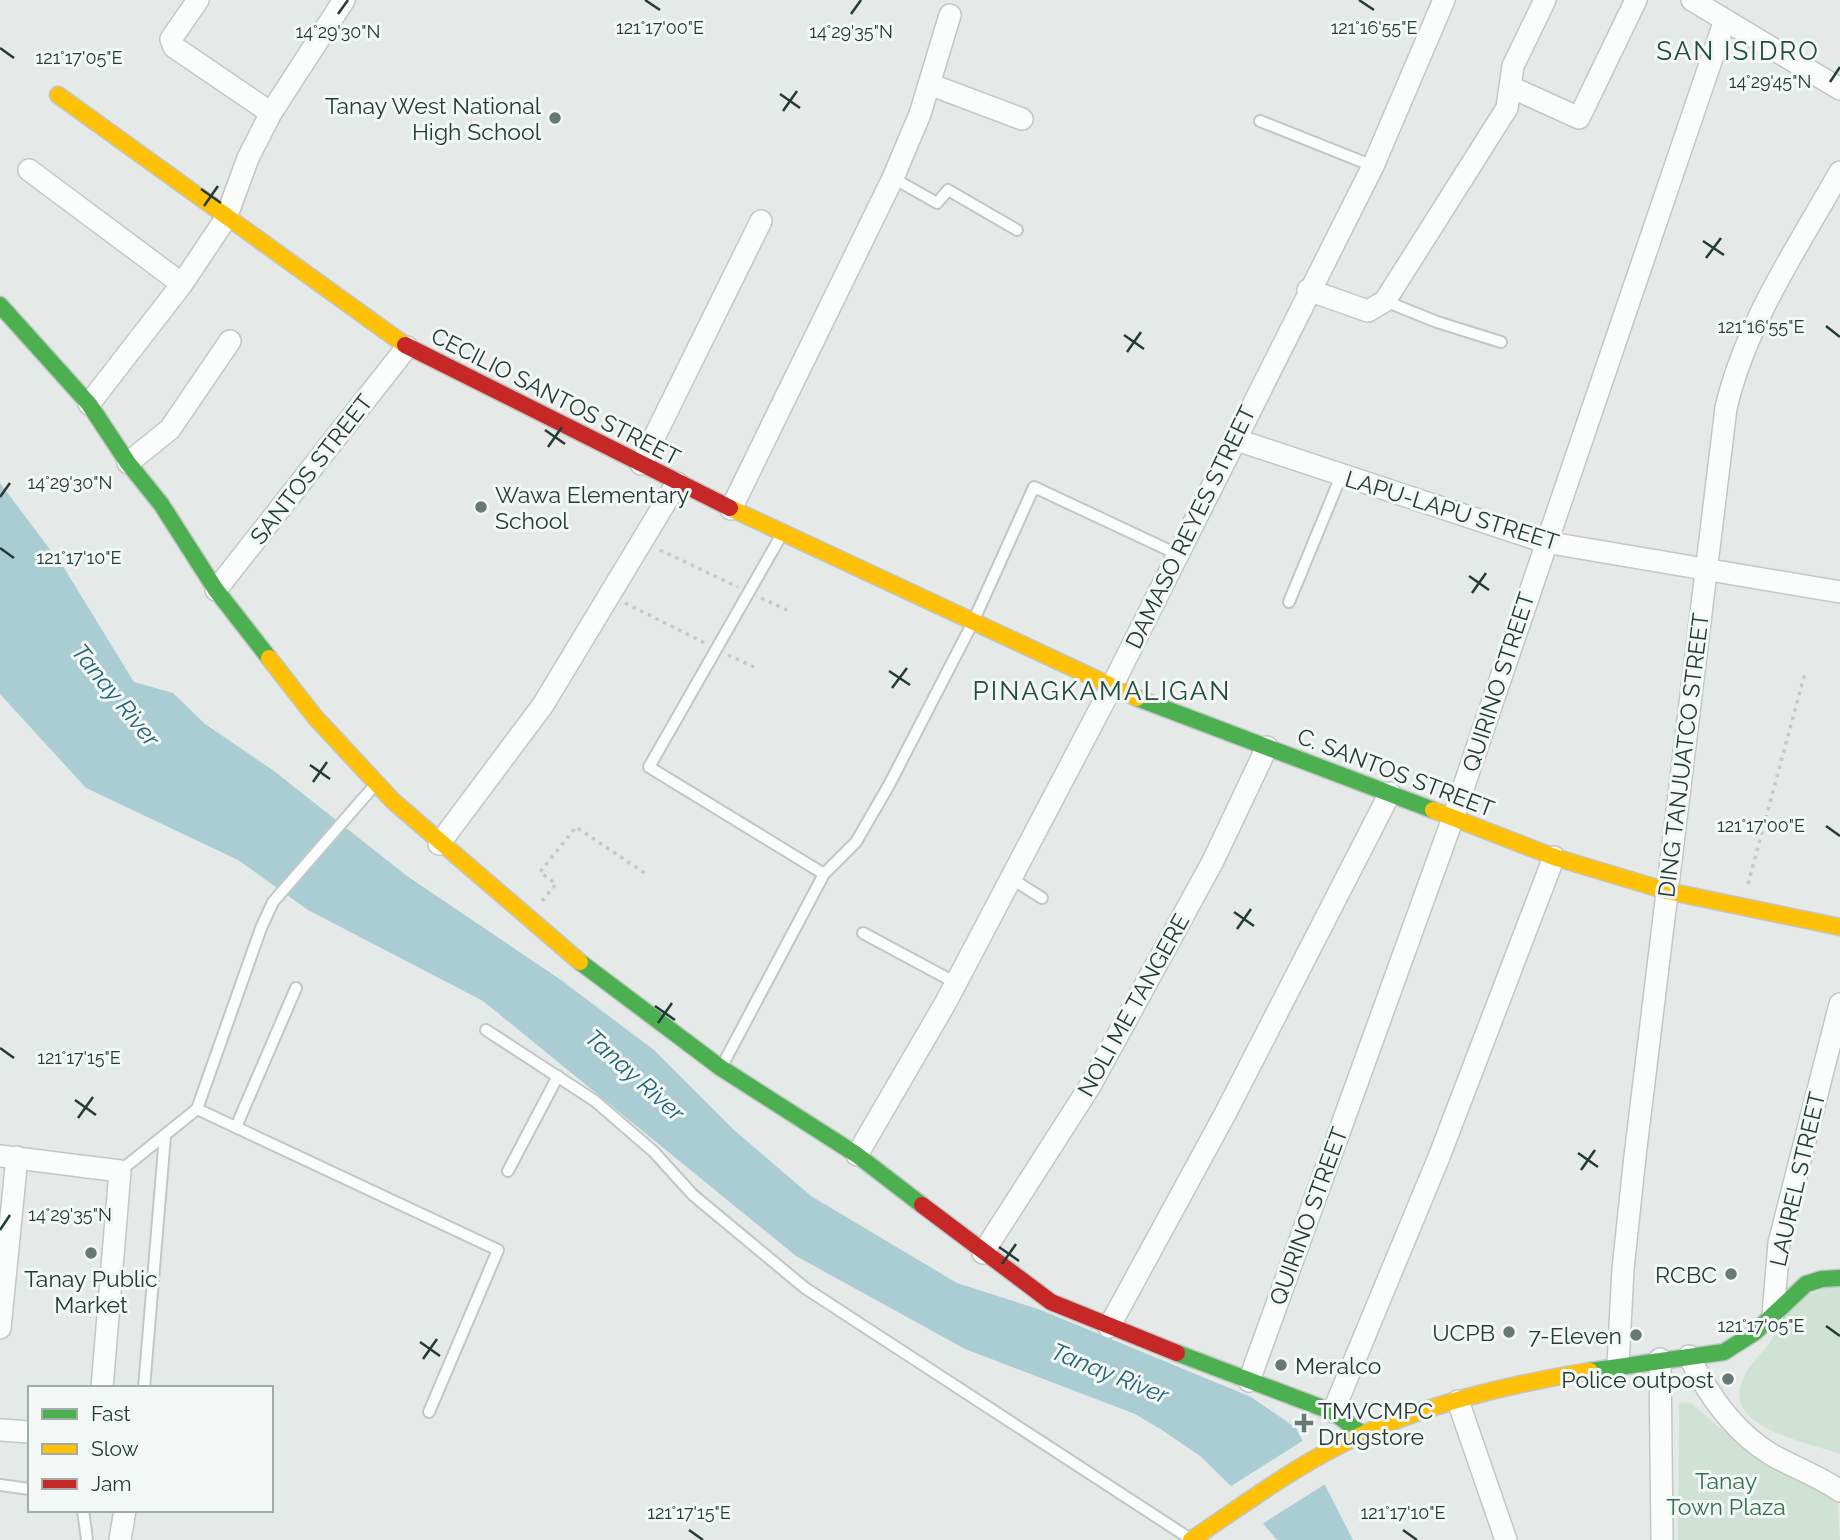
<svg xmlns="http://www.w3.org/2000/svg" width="1840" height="1540" viewBox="0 0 1840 1540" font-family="Raleway,sans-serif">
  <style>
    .green { fill: #d0e2d5 }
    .water { fill: #aacdd4 }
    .pier { fill: #e5eae8 }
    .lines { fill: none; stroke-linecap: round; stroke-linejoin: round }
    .lane-casing { stroke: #c2c7c5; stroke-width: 14 }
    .street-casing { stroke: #c2c7c5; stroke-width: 24 }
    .fast-casing { stroke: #c1c7c5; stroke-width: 19 }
    .slow-casing { stroke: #c1c7c5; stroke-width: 19 }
    .jam-casing { stroke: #c1c7c5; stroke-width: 19 }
    .path { stroke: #c2cac6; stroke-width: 3.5; stroke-dasharray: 3.5 5; stroke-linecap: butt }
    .lane { stroke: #fbfcfc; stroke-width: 10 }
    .street { stroke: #fbfcfc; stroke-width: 21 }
    .fast { stroke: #4caf50; stroke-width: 16 }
    .slow { stroke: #ffc107; stroke-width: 16 }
    .jam { stroke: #c62828; stroke-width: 16 }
    .ticks { fill: none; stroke: #243b36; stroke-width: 2.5 }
    .poi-dot { fill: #687874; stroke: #f3f8f6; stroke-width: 2.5 }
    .labels { text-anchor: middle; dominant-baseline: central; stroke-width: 6; stroke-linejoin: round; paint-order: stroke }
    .poi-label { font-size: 23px; fill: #243b36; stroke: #f3f8f6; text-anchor: end }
    .street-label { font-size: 23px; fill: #243b36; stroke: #f3f8f6 }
    .park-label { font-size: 23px; fill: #326f4b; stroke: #f3f8f6 }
    .water-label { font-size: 24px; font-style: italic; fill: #246472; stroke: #f3f8f6 }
    .quarter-label { font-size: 26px; letter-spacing: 2px; fill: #224c42; stroke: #f3f8f6 }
    .ticks-label { font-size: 18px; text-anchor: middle; fill: #243b36; stroke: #f3f8f6; stroke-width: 6; stroke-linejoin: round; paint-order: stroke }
  </style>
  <rect width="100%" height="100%" fill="#e5eae8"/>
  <path class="green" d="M1840,1282V1454C1787,1437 1696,1420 1763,1351C1776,1338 1780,1318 1792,1306C1803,1295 1826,1288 1840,1282Z
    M1679,1402L1691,1403L1746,1450L1823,1477L1837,1492L1840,1540H1678Z"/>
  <path class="water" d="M0,483L64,568L134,682L173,693L205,724L274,771L407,876L561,980L654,1050L734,1130L811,1196L957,1283L1041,1310L1251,1397L1296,1428L1353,1540H1277L1232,1487L1200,1456L1162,1430L1135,1414L965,1349L796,1256L483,1001L308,910L238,860L86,788L0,694Z"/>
  <path class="pier" d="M1304,1440L1327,1483L1259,1526L1228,1488Z"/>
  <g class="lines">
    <g class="lane-casing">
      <path id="lane" d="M1260,121L1373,166
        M893,178L937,203L948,190L1017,230
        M1385,301L1437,322L1501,342
        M782,534L649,767L824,874
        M1289,602L1341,476
        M1012,879L1042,898
        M863,933L956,983
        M486,1030L595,1101L654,1152L693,1195L805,1288L1189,1538
        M722,1066L824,874L856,842L889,785L973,622L1034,487L1177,554
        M197,1109L498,1250L429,1412
        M236,1127L296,988
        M120,1171L197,1109L261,928L273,902L374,786
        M508,1171L558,1076
        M144,1388L165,1136
        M0,1485L30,1489
        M83,1510L87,1540"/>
    </g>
    <g class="street-casing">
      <path id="street" d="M198,0L171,39L174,47L271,113
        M1692,0L1840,89
        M929,84L1022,119
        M1513,88L1579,118L1636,0
        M29,170L182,284
        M1308,290L1368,311L1385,301L1507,108L1513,66L1545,0
        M89,404L182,284L226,218L248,158L271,113L344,0
        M1234,439L1545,542L1840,592
        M128,463L170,429L230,341
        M641,464L761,221
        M731,509L893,178L920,114L950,15
        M216,590L407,347
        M439,844L543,705L677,483
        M857,1155L946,1002L1111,688L1373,166L1444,0
        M0,1156L120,1171L102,1388
        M983,1253L1090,1086L1213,861L1267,747
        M1773,1315L1779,1243L1840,1004
        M1109,1327L1224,1116L1390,793
        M0,1328L17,1157
        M1689,1356C1708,1395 1734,1432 1772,1455C1795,1468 1819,1476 1840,1491
        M1660,1359L1662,1540
        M1618,1365L1623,1269L1635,1156L1726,408C1746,322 1798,247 1840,172
        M1249,1381L1453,818L1725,20
        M1458,1401L1506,1540
        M1333,1412L1439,1157L1554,857
        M0,1430L30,1432
        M120,1540L125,1510"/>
    </g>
    <g class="fast-casing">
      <path id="fast" d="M0,305L89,404L128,463L161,504L216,590L269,658
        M1137,698L1433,810
        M580,962L721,1068L857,1155L922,1205
        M1177,1353L1333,1412L1362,1434
        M1590,1371L1724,1352L1754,1333L1806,1284L1822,1279L1840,1278"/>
    </g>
    <g class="slow-casing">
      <path id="slow" d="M58,95L405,345
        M730,508L1137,698
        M269,658L315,717L393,801L580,962
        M1433,810L1554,857L1667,891L1840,927
        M1191,1540C1240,1507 1287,1472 1340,1445C1417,1406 1505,1385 1590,1371"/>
    </g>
    <g class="jam-casing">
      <path id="jam" d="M405,345L730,508
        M922,1205L1051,1302L1177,1353"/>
    </g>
    <path class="path" d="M660,550L738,587
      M761,598L791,612
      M625,603L705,643
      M728,655L754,667
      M1748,884L1805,673
      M542,901L556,884L540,872L576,827L646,874"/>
    <use href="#lane" class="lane"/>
    <use href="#street" class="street"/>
    <use href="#fast" class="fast"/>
    <use href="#slow" class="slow"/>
    <use href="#jam" class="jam"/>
  </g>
  <path class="ticks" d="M645,0L660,10M1359,0L1374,10M338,14L348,0M851,14L861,0M0,48L14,58M1830,82L1840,67M780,94L800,108M783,111L797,91M201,189L221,203M204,206L218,186M1703,241L1724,255M1706,258L1721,238M1826,326L1840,337M1124,335L1144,349M1127,352L1141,332M545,430L565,444M548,447L562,427M0,497L10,483M0,548L14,558M1469,576L1489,590M1472,593L1486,573M889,671L910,685M892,688L907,668M310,765L330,779M313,782L327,762M1826,826L1840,836M1234,912L1254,926M1237,929L1251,909M655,1006L675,1020M658,1023L672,1003M0,1048L14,1058M75,1100L96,1115M78,1118L93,1097M1578,1153L1598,1167M1581,1170L1595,1150M0,1230L10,1215M999,1247L1019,1261M1002,1264L1016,1244M1826,1326L1840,1336M420,1342L440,1356M423,1359L437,1339M689,1530L703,1540M1403,1530L1417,1540"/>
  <g class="poi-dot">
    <circle cx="555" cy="118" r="7"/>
    <circle cx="481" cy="507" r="7"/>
    <circle cx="91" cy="1253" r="7"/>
    <circle cx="1731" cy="1274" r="7"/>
    <circle cx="1509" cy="1332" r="7"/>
    <circle cx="1636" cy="1335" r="7"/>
    <circle cx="1281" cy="1365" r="7"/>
    <circle cx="1728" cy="1379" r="7"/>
    <path d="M1300.5 1412.5h7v7h7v7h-7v7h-7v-7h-7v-7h7z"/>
  </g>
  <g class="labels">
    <g class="poi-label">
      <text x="541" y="105">Tanay West National<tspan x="541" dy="26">High School</tspan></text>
      <text x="495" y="494" text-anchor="start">Wawa Elementary<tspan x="495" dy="26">School</tspan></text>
      <text x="1717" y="1274">RCBC</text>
      <text x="91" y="1278" text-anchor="middle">Tanay Public<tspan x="91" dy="26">Market</tspan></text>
      <text x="1495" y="1332">UCPB</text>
      <text x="1622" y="1335">7-Eleven</text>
      <text x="1295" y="1365" text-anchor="start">Meralco</text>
      <text x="1714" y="1379">Police outpost</text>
      <text x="1318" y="1410" text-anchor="start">TMVCMPC<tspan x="1318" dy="26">Drugstore</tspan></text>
    </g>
    <g class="street-label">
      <text transform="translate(556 396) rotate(27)">CECILIO SANTOS STREET</text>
      <text transform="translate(311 469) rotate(-52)">SANTOS STREET</text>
      <text transform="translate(1452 510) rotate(17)">LAPU-LAPU STREET</text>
      <text transform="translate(1190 527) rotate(-64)">DAMASO REYES STREET</text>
      <text transform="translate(1498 682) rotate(-72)">QUIRINO STREET</text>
      <text transform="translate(1683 755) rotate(-83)">DING TANJUATCO STREET</text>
      <text transform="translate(1396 772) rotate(21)">C. SANTOS STREET</text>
      <text transform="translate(1133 1005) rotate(-61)">NOLI ME TANGERE</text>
      <text transform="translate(1797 1179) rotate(-77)">LAUREL STREET</text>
      <text transform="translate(1308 1216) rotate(-70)">QUIRINO STREET</text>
    </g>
    <g class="park-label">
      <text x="1726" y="1480">Tanay<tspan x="1726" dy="26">Town Plaza</tspan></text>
    </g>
    <g class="water-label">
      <text transform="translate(116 695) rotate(51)">Tanay River</text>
      <text transform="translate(635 1075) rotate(42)">Tanay River</text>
      <text transform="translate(1110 1373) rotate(22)">Tanay River</text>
    </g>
    <g class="quarter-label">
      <text x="1738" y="51">SAN ISIDRO</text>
      <text x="1102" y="691">PINAGKAMALIGAN</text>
    </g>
  </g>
  <g class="ticks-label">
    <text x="660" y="34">121°17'00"E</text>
    <text x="1374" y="34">121°16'55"E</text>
    <text x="338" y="38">14°29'30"N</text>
    <text x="851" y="38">14°29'35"N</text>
    <text x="79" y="64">121°17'05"E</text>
    <text x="1770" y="88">14°29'45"N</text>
    <text x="1761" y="333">121°16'55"E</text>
    <text x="70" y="489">14°29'30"N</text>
    <text x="79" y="564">121°17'10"E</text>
    <text x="1761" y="832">121°17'00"E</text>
    <text x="79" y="1064">121°17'15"E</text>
    <text x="70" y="1221">14°29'35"N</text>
    <text x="1761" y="1332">121°17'05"E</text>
    <text x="689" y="1519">121°17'15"E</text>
    <text x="1403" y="1519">121°17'10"E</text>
  </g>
  <rect x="28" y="1386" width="245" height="126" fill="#f3f8f6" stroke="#a0aca9" stroke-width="2"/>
  <rect x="42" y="1409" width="35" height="10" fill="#4caf50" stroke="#a0aca9" stroke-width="2"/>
  <text x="91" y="1421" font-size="21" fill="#243b36">Fast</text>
  <rect x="42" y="1444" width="35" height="10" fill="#ffc107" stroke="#a0aca9" stroke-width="2"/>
  <text x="91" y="1456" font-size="21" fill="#243b36">Slow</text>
  <rect x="42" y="1479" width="35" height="10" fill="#c62828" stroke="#a0aca9" stroke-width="2"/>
  <text x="91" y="1491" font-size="21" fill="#243b36">Jam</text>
</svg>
